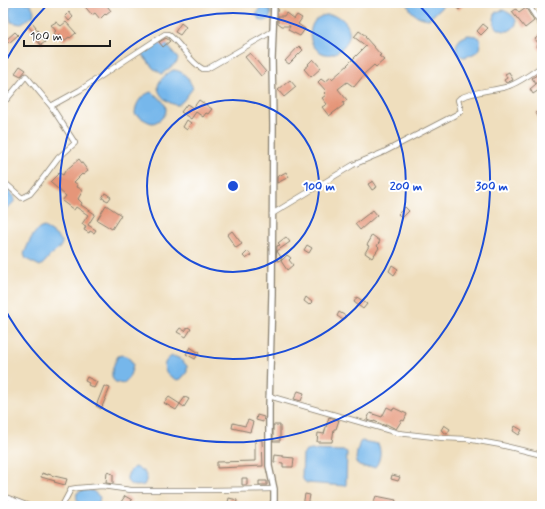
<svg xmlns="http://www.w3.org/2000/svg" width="545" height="509" viewBox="0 0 545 509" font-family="Mynerve,sans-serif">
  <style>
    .water { fill: #76b7eb; stroke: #496a84 }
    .building { fill: #e59679 }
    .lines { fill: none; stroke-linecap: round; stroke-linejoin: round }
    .minor-casing { stroke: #867d6c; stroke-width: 6 }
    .tertiary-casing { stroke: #867d6c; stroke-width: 8 }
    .minor { stroke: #fff; stroke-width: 4.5 }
    .tertiary { stroke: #fff; stroke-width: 5.5 }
    .ring { fill: none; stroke: #1d4ed8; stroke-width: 2 }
    .centre { fill: #1d4ed8; stroke: #fff; stroke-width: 2 }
    .ring-label { font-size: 12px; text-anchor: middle; font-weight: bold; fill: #1d4ed8; stroke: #fff; stroke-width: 4; stroke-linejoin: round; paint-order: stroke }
  </style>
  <rect width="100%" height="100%" fill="#fff"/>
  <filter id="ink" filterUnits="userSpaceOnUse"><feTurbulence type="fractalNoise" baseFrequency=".025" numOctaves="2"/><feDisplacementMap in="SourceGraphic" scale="8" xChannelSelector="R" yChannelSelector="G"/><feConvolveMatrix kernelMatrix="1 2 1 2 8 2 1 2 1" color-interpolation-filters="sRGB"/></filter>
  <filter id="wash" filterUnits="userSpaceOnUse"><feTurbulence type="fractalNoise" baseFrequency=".012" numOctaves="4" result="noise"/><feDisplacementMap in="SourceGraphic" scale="16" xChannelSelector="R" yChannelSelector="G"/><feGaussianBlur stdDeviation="0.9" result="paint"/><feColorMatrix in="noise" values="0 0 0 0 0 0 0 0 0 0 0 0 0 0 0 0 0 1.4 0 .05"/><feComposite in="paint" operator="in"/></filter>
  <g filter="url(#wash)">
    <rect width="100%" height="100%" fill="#efdebd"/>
    <path class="water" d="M13,3H29C33,7 35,11 33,16L20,24L11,22C9,13 7,11 13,3Z
      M408,3H446L429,19C420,18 409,14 408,3Z
      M257 14a7 7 0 1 1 14 0a7 7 0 1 1-14 0Z
      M503,10C510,13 522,20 513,28C512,29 509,31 508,31C506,31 503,31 501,30C492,27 493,19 496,12Z
      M327,15C331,15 335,15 339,17C348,22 353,34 346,43C340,52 330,58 320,52C317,50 315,48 313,45C308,37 310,23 318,18C321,16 324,15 327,15Z
      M468,35L477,36L480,39C481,48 482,49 473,54C470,55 467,57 464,57C457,56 454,47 458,42C460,38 464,37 468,35Z
      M159,40H162L174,53L178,59L177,62L162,74L153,68L141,53L142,52Z
      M173,70C183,70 189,79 193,88L183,101L178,105C170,105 158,96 158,87C158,80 168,73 173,70Z
      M151,92C161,98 173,108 161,119C158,121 155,123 152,123C147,122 140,117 135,114C135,104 141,95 151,92Z
      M3,185C17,199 20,199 3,211Z
      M44,227C51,231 56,235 62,241C62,249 55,251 50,256C46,260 45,263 40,266L26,259L24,254C28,245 33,229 44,227Z
      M122,355C128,356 130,359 133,364C132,370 130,378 125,382C123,384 122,384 119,383C106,381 114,363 118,356Z
      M172,356C179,357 183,361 187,366V372L181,379L178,380C165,376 158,364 172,356Z
      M362,441L378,444C382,450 380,462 375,467C370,467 363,468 359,466C353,463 358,447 360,442Z
      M311,450L345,451L347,452L346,485L345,486L307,483L304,481L302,477L303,454L306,451Z
      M134,467C143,469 150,475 144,485C127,489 121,478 134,467Z
      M85,490L93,491L100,497L99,502L97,506C88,506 74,507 77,493L81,491Z"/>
    <g id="blocks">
      <path class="building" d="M82,3H105L111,11L106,15L105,14L100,19L95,13L92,15Z
        M451,3H465L459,10Z
        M526,8L534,21L525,28L512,12L516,9L519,13Z
        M69,12L73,17L69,21L65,16Z
        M286,13L294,19L297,15L302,18L298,24L305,29L300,36L288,30L290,26H282L278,23V16H284Z
        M32,22L36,27L35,28L38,31L35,34L28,26Z
        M56,22L61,26L66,22L76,33L70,38L69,37L64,41L59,35L57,37L53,33L56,31L51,25Z
        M181,23L186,27L180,35L175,32Z
        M483,24L488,28L481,35L477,31Z
        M359,31L366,36L365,37L381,55L379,56L384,60L376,67L374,65L364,74V75L354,87L347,82L338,89L347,100L343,103L344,105L329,116L322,107L327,104L322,98L326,95L324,93L326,91L318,82L321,79L325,82L331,77L332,79L348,65H347L366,46L354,37Z
        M15,32L18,35L9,43L6,40Z
        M542,33V53L537,46L539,44L535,39Z
        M38,34L45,42L41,45L34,37Z
        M166,38L170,41L163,47L159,42Z
        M299,46L303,50L289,64L285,61Z
        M250,53L266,72L261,76L245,57Z
        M313,59L321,68L311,77L304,69L309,65L308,64Z
        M20,66L26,70L21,76L15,73Z
        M509,72L513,80L506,83L504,80L507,78L505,74Z
        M542,72V88L533,94L530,89L536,84L532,78Z
        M290,80L296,87L284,97L278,90Z
        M199,100L212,109L208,114L206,113L203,117L196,112L191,119L181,112L187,104L193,108Z
        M542,110V123L536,113Z
        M187,120L191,123L187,130L183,127Z
        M79,159L88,171L83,175L82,174L74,182L78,185L77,187L83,190L78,199L82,203L81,205L95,214L88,225L96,230L94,233L90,231L89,233L84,230L86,226L82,224L88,215L76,207L74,210L62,201L66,196L50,182L59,173L63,175L65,171Z
        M286,172L289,177L277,183V177Z
        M373,181L377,187L372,190L368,184Z
        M105,193L111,197L108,201L102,198Z
        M106,205L121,215L112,229L97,220Z
        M405,207L409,211L402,218L398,214Z
        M373,210L377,215L360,230L355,224Z
        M232,231L242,244L236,248L227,235Z
        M372,235L380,241L377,246L379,248L372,258L365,253L369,246L367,245L370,240H369Z
        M286,237L290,242L277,251L282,259L278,261L276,259L277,246L280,245L278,243Z
        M307,245L312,248L309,253L304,250Z
        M248,251L251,255L246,259L243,256Z
        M287,255L291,258L289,260L293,265L287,270L281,261Z
        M392,265L398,269L394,275L389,271Z
        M306,297L312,302L309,305L304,301Z
        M357,297L367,304L363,309L354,302Z
        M339,312L346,316L343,320L337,316Z
        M188,327L191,329L186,337L177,332L180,328L185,331Z
        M190,347L199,353L195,359L186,354Z
        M87,377L97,382L94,388L88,385L89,383L85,381Z
        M104,386L110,388L101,409L96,406Z
        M298,391L304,393L301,401L294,399Z
        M169,397L180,404L176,410L164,403Z
        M185,397L189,399L184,407L180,404Z
        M387,407L393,410L394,408L407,414L404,421L402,420L396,429L386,424V426L374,421V422L367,420L370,413L382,417Z
        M257,415L264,417L263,422L256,420Z
        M329,417L339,420L336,429H334L332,442H317L318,433L324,434Z
        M248,420L253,422L250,432L232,428L233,423L245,426Z
        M273,425H280V441H273Z
        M444,425L450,429L447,434L441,430Z
        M515,426L522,430L519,435L513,431Z
        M255,439L262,440L263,466L217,468V462L255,461Z
        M275,455L283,456V457L294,458L293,467H283V463L274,462Z
        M107,472L113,474V484L106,483Z
        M42,473L48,475V474L54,476L67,479L65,485L54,482L55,481L41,477Z
        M392,475L400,477L398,481L391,479Z
        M242,478H247V485H242Z
        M259,481H267V485H259Z
        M305,494L310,495L308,506H303Z
        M125,496L132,500L128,506L121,502Z
        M376,496L396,500L394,506H380L373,504Z
        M229,498L237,500L236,506H227Z"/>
    </g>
  </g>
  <g filter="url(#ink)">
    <use href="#blocks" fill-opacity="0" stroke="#867d6c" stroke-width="1"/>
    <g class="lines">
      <g class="minor-casing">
        <path id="minor" d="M527,3L542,26
          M3,96L7,99L26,76L51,106L75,143L58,158L40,182L30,194L22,198L3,181
          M51,106L80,90L165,34H168C181,43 189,62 203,69H207L273,31
          M272,214L353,165L384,152L457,114L461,111L458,100L460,98C475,91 491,91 506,87C519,83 531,74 542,66
          M269,396L398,433L443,438L467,439L501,445L542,455
          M3,496L29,506
          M62,506L71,489L77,488L102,486L131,490H208L274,489"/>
      </g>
      <g class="tertiary-casing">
        <path id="tertiary" d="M273,506L274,500V489L269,466V407L272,294L273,125L272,59L274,3"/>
      </g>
      <use href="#minor" class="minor"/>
      <use href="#tertiary" class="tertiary"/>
    </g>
  </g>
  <g class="ring">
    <circle cx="233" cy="186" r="86"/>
    <circle cx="233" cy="186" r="173"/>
    <path d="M3 66A259 259 0 0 1 48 4M418 4A259 259 0 1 1 3 306"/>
  </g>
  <circle cx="233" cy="186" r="6" class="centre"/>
  <g class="ring-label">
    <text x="319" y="190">100 m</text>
    <text x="406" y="190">200 m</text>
    <text x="492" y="190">300 m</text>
  </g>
  <rect width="545" height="509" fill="none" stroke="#fff" stroke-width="16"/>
  <path d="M24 40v6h86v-6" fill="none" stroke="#1c1c1c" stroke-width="2"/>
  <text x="30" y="40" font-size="12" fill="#1c1c1c" stroke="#ffffff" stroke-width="3" paint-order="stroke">100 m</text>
</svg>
